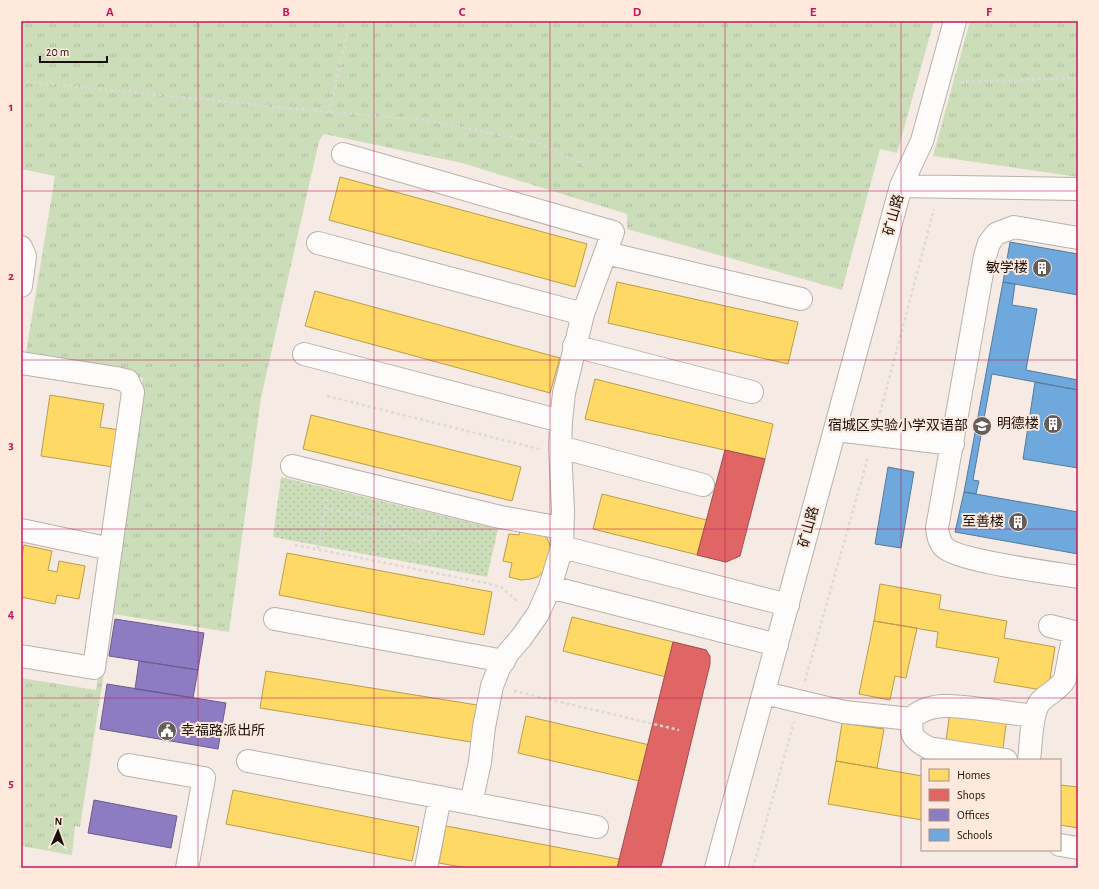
<svg xmlns="http://www.w3.org/2000/svg" width="1099" height="889" viewBox="0 0 1099 889" font-family="'Alegreya Sans','Noto Sans SC',sans-serif">
  <style>
    .grass { fill: url(#grass-tufts) }
    .park { fill: url(#park-dots) }
    .homes { fill: #ffd966; stroke: #ba9d4b }
    .shops { fill: #e06666; stroke: #a54c4b }
    .offices { fill: #8e7cc3; stroke: #6b5c8c }
    .schools { fill: #6fa8dc; stroke: #567b9e }
    .lines { fill: none; stroke-linecap: round; stroke-linejoin: round }
    .minor-casing { stroke: #b9b0aa; stroke-width: 24 }
    .path { stroke: #dcd9d6; stroke-width: 2.5; stroke-dasharray: 3 3; stroke-linecap: butt }
    .minor { stroke: #fefcfb; stroke-width: 22 }
    .grid { fill: none; stroke: #c2185b; stroke-width: 1; stroke-opacity: 0.55 }
    .labels { text-anchor: middle; dominant-baseline: central; stroke-width: 4; stroke-linejoin: round; paint-order: stroke }
    .street-label { font-size: 14px; fill: #1a110c; stroke: #fee9dc }
    .poi-label { font-size: 14px; fill: #1a110c; stroke: #fee9dc; text-anchor: end }
    .neatline { fill: none; stroke: #c2185b; stroke-width: 1.5 }
    .grid-label { font-size: 13px; text-anchor: middle; font-weight: bold; fill: #c2185b }
  </style>
  <defs>
    <pattern id="grass-tufts" width="24" height="20" patternUnits="userSpaceOnUse"><rect width="24" height="20" fill="#ccddba"/><path d="M3 7l-1-3M5 7V3M7 7l1-3M15 17l-1-3M17 17v-4M19 17l1-3" fill="none" stroke="#afbd9f"/></pattern>
    <pattern id="park-dots" width="8" height="8" patternUnits="userSpaceOnUse"><rect width="8" height="8" fill="#ccddba"/><path d="M2 2h.1M6 6h.1" fill="none" stroke="#afbd9f" stroke-width="1.8" stroke-linecap="round"/></pattern>
  </defs>
  <rect width="100%" height="100%" fill="#f6ebe4"/>
  <path class="grass" d="M21,21H934L897,153L880,149L842,290L627,229V214L462,163L324,134L319,141L261,398L229,632L113,614L80,827L75,826L72,855L21,846V678L96,690L143,378L25,359L55,176L21,169Z
    M970,21H1078V177L933,156Z"/>
  <path class="park" d="M281,477L498,529L487,577L273,537Z"/>
  <path class="homes" d="M340,177L587,244L575,287L329,220Z
    M617,282L798,322L788,364L608,323Z
    M315,291L560,358L550,393L305,326Z
    M595,379L773,424L765,459L585,419Z
    M50,395L104,404L100,427L119,430L113,467L41,456Z
    M311,415L521,467L512,501L303,449Z
    M602,494L735,527L726,562L593,529Z
    M521,526L540,532L547,538L551,548L546,568L538,577L530,579L521,580L509,577L512,563L503,561L509,534L519,535Z
    M24,545L52,551L48,570L57,572L59,561L85,566L79,599L57,595L55,604L21,597V560Z
    M287,553L492,592L484,635L279,595Z
    M880,584L941,595L939,609L1007,621L1004,638L1055,647L1048,691L994,682L999,658L936,647L938,632L874,621Z
    M572,617L706,650L698,685L563,651Z
    M874,621L917,628L906,678L895,676L890,700L859,694Z
    M266,671L477,705L471,742L260,708Z
    M950,711L1007,718L1002,755L945,748Z
    M526,716L688,754L679,790L518,753Z
    M842,723L884,729L877,768L836,761Z
    M836,761L922,776V820L828,804Z
    M1060,785L1078,787V828L1060,825Z
    M233,790L419,827L412,861L226,824Z
    M446,826L629,861L627,868H467L439,863Z"/>
  <path class="shops" d="M725,450L765,459L740,556L726,562L697,555Z
    M673,642L706,650L710,656V664L662,863L660,868H617Z"/>
  <path class="offices" d="M115,619L204,633L198,670L109,656Z
    M139,661L198,670L193,698L135,689Z
    M107,684L226,703L218,749L100,729Z
    M94,800L177,816L171,848L88,833Z"/>
  <path class="schools" d="M1010,242L1078,254V295L1003,282Z
    M1003,282L1015,284L1012,305L1037,309L1026,370L1078,380V390L992,374L973,480L979,481L976,494L964,492Z
    M1035,382L1078,390V468L1023,459Z
    M888,467L914,472L901,548L875,544Z
    M964,492L1078,512V554L955,532Z"/>
  <g class="lines">
    <g class="minor-casing">
      <path id="minor" d="M343,154L613,232L583,314L564,393L561,421L560,447L563,510L562,547L550,587L538,614L521,638L508,653L499,668L492,686L484,727L480,762L471,803
        M901,186L1078,189
        M1078,238L1014,227L996,234L989,243L985,256L937,528C938,535 939,542 944,547C957,561 1054,573 1078,577
        M318,243L583,314
        M21,247L25,256L21,286
        M606,253L801,299
        M574,346L752,392
        M304,354L561,421
        M21,363L116,378L128,381L133,392L94,668L21,656
        M836,430L953,444
        M560,447L703,485
        M292,466L500,517L562,528
        M21,530L111,549
        M562,547L788,605
        M550,587L777,645
        M275,619L504,661
        M1050,626L1078,633
        M764,693L844,712L911,719C911,736 913,740 929,748L1006,760
        M911,719C931,699 963,707 988,710C1003,712 1019,714 1034,716
        M1029,760C1031,745 1031,713 1040,702C1048,693 1059,690 1065,679L1074,633
        M248,761L597,827
        M129,765L204,778L187,868
        M1060,845L1078,848
        M426,868L440,797
        M716,868L901,186L922,141L955,21"/>
    </g>
    <path class="path" d="M21,81L329,112L426,120L539,143L588,167
      M960,82L1078,78
      M329,112L350,21
      M327,396L539,449
      M880,413L934,209
      M325,508L389,522L404,536L417,542L424,541L437,528L438,525
      M295,545L486,583L501,587L519,603
      M318,549L327,498
      M805,681L868,457
      M514,691L679,730
      M753,868L794,722"/>
    <use href="#minor" class="minor"/>
  </g>
  <path class="grid" d="M198,21V868M374,21V868M550,21V868M725,21V868M901,21V868M21,191H1078M21,360H1078M21,529H1078M21,698H1078"/>
  <defs>
    <g id="building-disc" transform="scale(1)"><circle r="9.5" fill="#675d58" stroke="#fee9dc"/><path d="M-4-6H4V6H1V3H-1V6H-4ZM-2.5-4.3h1.7v1.8h-1.7ZM.8-4.3h1.7v1.8H.8ZM-2.5-1h1.7V.8h-1.7ZM.8-1h1.7V.8H.8Z" fill="#fff"/></g>
    <g id="school-disc" transform="scale(1)"><circle r="9.5" fill="#675d58" stroke="#fee9dc"/><path d="M0-5L7-2L0 1L-7-2ZM-4 1L0 2.5L4 1V4Q0 6-4 4Z" fill="#fff"/></g>
    <g id="civic-disc" transform="scale(1)"><circle r="9.5" fill="#675d58" stroke="#fee9dc"/><path d="M-.6-6.5H3V-4.5H.6V-3L4-1V1h2V6H-6V1h2V-1L-.6-3ZM-1.2 2.5V6h2.4V2.5Z" fill="#fff"/></g>
  </defs>
  <g fill-rule="evenodd">
    <use href="#building-disc" x="1042" y="268"/>
    <use href="#building-disc" x="1053" y="424"/>
    <use href="#school-disc" x="982" y="426"/>
    <use href="#building-disc" x="1018" y="522"/>
    <use href="#civic-disc" x="167" y="731"/>
  </g>
  <g class="labels">
    <g class="street-label">
      <text transform="translate(894 215) rotate(-75)">矿山路</text>
      <text transform="translate(809 527) rotate(-75)">矿山路</text>
    </g>
    <g class="poi-label">
      <text x="1028" y="268">敏学楼</text>
      <text x="1039" y="424">明德楼</text>
      <text x="968" y="426">宿城区实验小学双语部</text>
      <text x="1004" y="522">至善楼</text>
      <text x="181" y="731" text-anchor="start">幸福路派出所</text>
    </g>
  </g>
  <rect width="1099" height="889" fill="none" stroke="#fee9dc" stroke-width="44"/>
  <rect x="921" y="759" width="140" height="92" fill="#fee9dc" stroke="#a39389"/>
  <rect x="929" y="769" width="20" height="12" fill="#ffd966" stroke="#a39389"/>
  <text x="957" y="779" font-size="12" fill="#1a110c">Homes</text>
  <rect x="929" y="789" width="20" height="12" fill="#e06666" stroke="#a39389"/>
  <text x="957" y="799" font-size="12" fill="#1a110c">Shops</text>
  <rect x="929" y="809" width="20" height="12" fill="#8e7cc3" stroke="#a39389"/>
  <text x="957" y="819" font-size="12" fill="#1a110c">Offices</text>
  <rect x="929" y="829" width="20" height="12" fill="#6fa8dc" stroke="#a39389"/>
  <text x="957" y="839" font-size="12" fill="#1a110c">Schools</text>
  <g transform="translate(58 831) rotate(2)" stroke="#fee9dc" stroke-width="3" paint-order="stroke">
  <path d="M0-3L7 15L0 10L-7 15Z" fill="#1a110c"/>
  <text y="-6" font-size="11" font-weight="bold" text-anchor="middle" fill="#1a110c">N</text>
  </g>
  <path d="M40 56v6h67v-6" fill="none" stroke="#1a110c" stroke-width="2"/>
  <text x="46" y="56" font-size="12" fill="#1a110c" stroke="#fee9dc" stroke-width="3" paint-order="stroke">20 m</text>
  <rect x="22" y="22" width="1055" height="845" class="neatline"/>
  <g class="grid-label">
    <text x="110" y="16">A</text>
    <text x="286" y="16">B</text>
    <text x="462" y="16">C</text>
    <text x="637" y="16">D</text>
    <text x="813" y="16">E</text>
    <text x="989" y="16">F</text>
    <text x="11" y="111">1</text>
    <text x="11" y="280">2</text>
    <text x="11" y="449">3</text>
    <text x="11" y="618">4</text>
    <text x="11" y="787">5</text>
  </g>
</svg>
